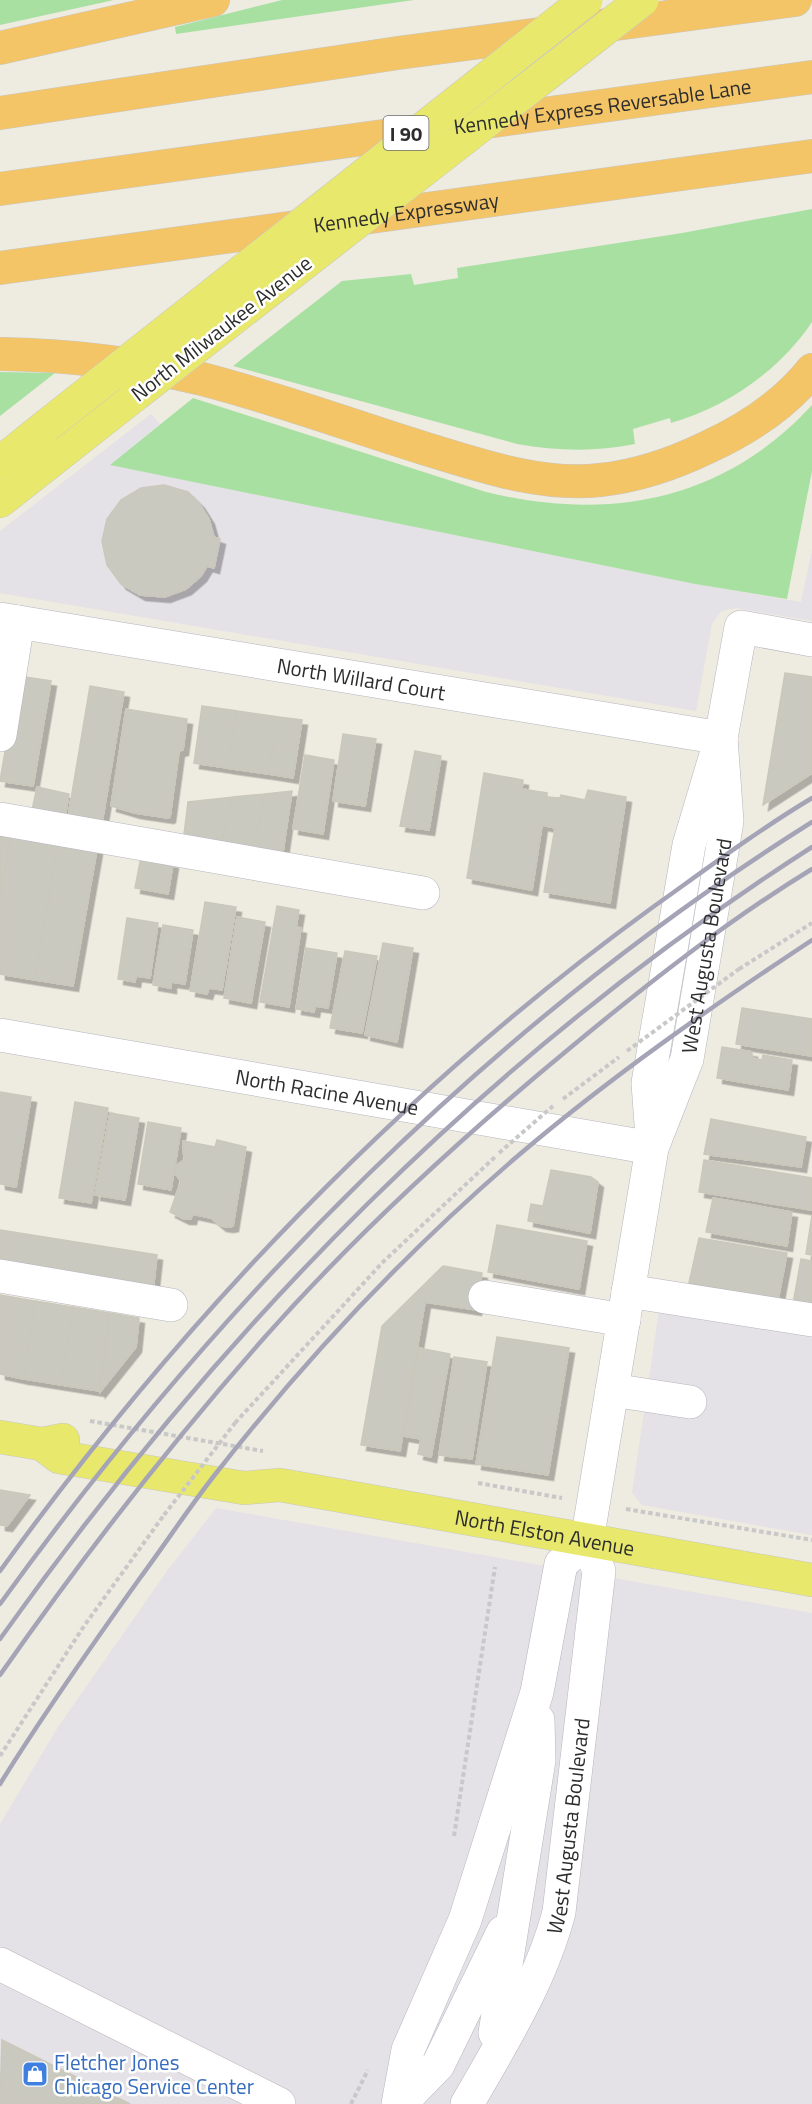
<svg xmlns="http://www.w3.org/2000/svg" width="812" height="2104" viewBox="0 0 812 2104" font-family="'Titillium Web',sans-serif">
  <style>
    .industrial { fill: #e4e1e7 }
    .green { fill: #a8e0a2 }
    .building { fill: #cac9bf; stroke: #c9c8ba; stroke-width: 1.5; filter: url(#shadow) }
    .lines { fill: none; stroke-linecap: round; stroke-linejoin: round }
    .minor-casing { stroke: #b5b4bf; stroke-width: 34 }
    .major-casing { stroke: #c8c8c8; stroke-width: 34 }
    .highway-casing { stroke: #c8c8c8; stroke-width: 34 }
    .path { stroke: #c8c8c8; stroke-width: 4; stroke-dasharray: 4.5 3; stroke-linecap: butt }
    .minor { stroke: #fff; stroke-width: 33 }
    .major { stroke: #e8e86c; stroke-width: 33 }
    .highway { stroke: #f4c566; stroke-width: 33 }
    .rail { stroke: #a5a4b6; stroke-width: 4.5 }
    .major-bridge-casing { stroke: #c8c8c8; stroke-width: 34; stroke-linecap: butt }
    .path-bridge { stroke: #c8c8c8; stroke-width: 4; stroke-dasharray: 4.5 3; stroke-linecap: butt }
    .major-bridge { stroke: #e8e86c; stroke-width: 33 }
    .labels { text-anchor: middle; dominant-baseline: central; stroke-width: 5; stroke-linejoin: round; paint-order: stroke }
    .shield { fill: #fff; stroke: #6c6c6c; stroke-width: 1.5 }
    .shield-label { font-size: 20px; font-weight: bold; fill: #2d2d2d }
    .street-label { font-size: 21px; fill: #2d2d2d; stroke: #fff }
    .shop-label { font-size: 21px; fill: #366cbe; stroke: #fff; text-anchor: start }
  </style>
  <defs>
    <filter id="shadow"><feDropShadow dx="5.5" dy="5.5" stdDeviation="0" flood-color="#0004"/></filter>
  </defs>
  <rect width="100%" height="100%" fill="#eeebe1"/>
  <path class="industrial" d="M151,414L160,424L111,465L695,584L801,602L812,550V621L736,608L721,611L712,624L696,711L0,593V531Z
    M661,1297L812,1320V1535L642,1505L632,1493Z
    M216,1508L812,1613V2104H0V1824L58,1727L167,1571Z"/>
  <path class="green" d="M0,0H114L0,25Z
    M282,0H414L176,34L175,27Z
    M812,209V322C780,370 727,407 671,423L670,418L633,429L635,444C595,452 558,451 517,444L233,366L342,281L411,274L414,285L458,278L457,268L682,233Z
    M0,372L55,373L0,416Z
    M193,398L486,492C608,522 724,501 812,405V471L787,599L695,584L110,465Z"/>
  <path class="building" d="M164,485L188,492L199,503L209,519L214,537L220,539L214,568L207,566L201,576L186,589L165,597L140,595L121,584L107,565L102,541L107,519L121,500L141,488Z
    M785,673L812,677V773L763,805Z
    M18,676L51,681L33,786L0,781Z
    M90,686L124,692L101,829L67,823Z
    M202,706L237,711L227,768L194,763Z
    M126,709L187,719L183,750L179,751L170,817L168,818L135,813L111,806Z
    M237,711L278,717L268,774L227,768Z
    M278,717L302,720L293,778L268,774Z
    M343,734L376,739L365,806L333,801Z
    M415,751L441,756L429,830L400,826Z
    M305,755L334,760L323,834L293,829Z
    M484,773L523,780L522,789L547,793V797L560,798L561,795L585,800L588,790L626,797L610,903L544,892L555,828L542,825L532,890L467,878Z
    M37,787L69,794L64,822L31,815Z
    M292,791L282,858L252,853L265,794Z
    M265,794L252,853L220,849L233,797Z
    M233,797L220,849L183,843L188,802Z
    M0,832L11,834L0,896Z
    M11,834L58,842L35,980L0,974V896Z
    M58,842L97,849L73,986L35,980Z
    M141,857L173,863L168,894L135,888Z
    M205,902L236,907L222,990L209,988L207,994L190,991Z
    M277,906L299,910L296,927L301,928L289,1007L260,1002Z
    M237,917L265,922L251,1003L224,998Z
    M127,918L158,923L150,978L136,976L135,982L118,979Z
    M163,925L193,930L185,984L171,982V988L153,985Z
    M383,943L413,948L397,1042L365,1035Z
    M306,948L337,953L328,1008L315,1006L314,1012L296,1009Z
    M345,951L377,956L362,1033L330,1028Z
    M742,1008L812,1019V1056L736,1044Z
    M722,1047L752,1052V1058L762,1060L763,1055L792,1060L788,1090L717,1078Z
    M0,1092L31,1097L16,1187L0,1184Z
    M75,1102L108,1108L91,1203L59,1198Z
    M110,1113L139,1118L125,1200L95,1195Z
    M711,1119L806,1137L801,1167L704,1154Z
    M148,1122L181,1128L171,1190L138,1184Z
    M217,1140L246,1147L233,1226L228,1227L221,1226L211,1218L192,1214L191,1219H184L170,1212L181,1181L175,1173L177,1165L184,1160L183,1141L215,1147Z
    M704,1160L812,1178V1210L699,1192Z
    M551,1170L591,1177L598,1182L590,1233L528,1221L531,1204L543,1206Z
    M713,1198L792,1212L787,1246L706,1232Z
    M812,1215V1255L806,1254Z
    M497,1225L587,1241L579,1289L488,1272Z
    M0,1230L157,1255L153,1291L0,1264Z
    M699,1238L787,1253L778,1300L689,1283Z
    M801,1259L812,1261V1307L793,1304Z
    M443,1266L482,1273L476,1310L425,1302L400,1451L361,1445L382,1326Z
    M0,1295L35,1301L24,1379L0,1374Z
    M35,1301L73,1307L61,1385L24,1379Z
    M73,1307L110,1313L99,1391L61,1385Z
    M110,1313L139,1318L136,1347L100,1392Z
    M497,1337L569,1348L548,1475L476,1464Z
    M419,1348L450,1354L431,1457L418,1454L421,1439L403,1436Z
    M454,1357L487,1362L472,1459L439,1455Z
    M0,1490L30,1495L7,1526L0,1525Z
    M2,2040L130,2104H0Z"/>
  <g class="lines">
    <g class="minor-casing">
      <g id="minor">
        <path id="s1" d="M0,619L721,738"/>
        <path d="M0,735L18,622"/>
        <path d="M0,819L423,893"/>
        <path id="s2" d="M0,1035L652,1148"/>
        <path d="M652,1138L648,1083L689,845L721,738L741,627L812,640"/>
        <path d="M0,1276L171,1305"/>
        <path d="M628,1291L812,1320"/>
        <path d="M485,1297L624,1320"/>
        <path d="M612,1390L690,1402"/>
        <path d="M0,1964L279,2104"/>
        <path d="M495,2033L539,1760L538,1720"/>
        <path d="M398,2104L408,2050L465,1920L537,1692L561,1564L587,1541"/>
        <path d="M400,2104L438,2065L503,1932"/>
        <path id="s3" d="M467,2104C502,2043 541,1981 559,1912L599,1571L587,1541L652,1148L687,1059L727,821L721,738"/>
      </g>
    </g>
    <g class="major-casing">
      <g id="major">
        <path d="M0,463L46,426"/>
        <path d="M0,501L136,394"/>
        <path d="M0,1437L42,1444L63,1440"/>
        <path id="s4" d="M42,1444L59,1457L244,1488L280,1485L812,1580"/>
      </g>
    </g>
    <g class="highway-casing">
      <g id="highway">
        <path d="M0,48L213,0"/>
        <path d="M0,113L398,53L795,0"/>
        <path id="s5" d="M0,189L812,77"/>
        <path id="s6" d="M0,268L812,156"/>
        <path d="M0,354C68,355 136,363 202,379C276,398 349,425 423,448C479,465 541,487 600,480C639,476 673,464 708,447C747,429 785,404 812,370"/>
      </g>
    </g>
    <path class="path" d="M739,969L812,923
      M563,1099L619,1057
      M90,1421L263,1451
      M235,1423L383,1262L496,1156
      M478,1483L562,1498
      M626,1509L812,1540
      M0,1756L84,1626L164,1515
      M454,1836L495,1567
      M351,2104L368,2070"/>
    <use href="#minor" class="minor"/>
    <use href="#major" class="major"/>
    <use href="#highway" class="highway"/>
    <path class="rail" d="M0,1571C182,1319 401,1090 653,907C705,870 757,831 812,798
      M0,1604C221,1298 491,1024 812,822
      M0,1639C224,1325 485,1057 812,847
      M0,1675C82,1558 169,1445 264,1338C357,1233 462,1137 570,1048C647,984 727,921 812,869
      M0,1784C44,1713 92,1645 140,1578C166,1543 190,1506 217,1472C307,1357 409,1249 520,1154C612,1076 711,1007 812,940"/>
    <g class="major-bridge-casing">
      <path id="major-bridge" d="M136,394L642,0
        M46,426L586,0"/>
    </g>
    <path class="path-bridge" d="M627,1051L739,969
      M499,1153L553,1106
      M164,1515L235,1423"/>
    <use href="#major-bridge" class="major-bridge"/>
  </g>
  <defs>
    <g id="shop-square" transform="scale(1.35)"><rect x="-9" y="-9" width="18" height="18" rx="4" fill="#3f7fe0" stroke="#fff"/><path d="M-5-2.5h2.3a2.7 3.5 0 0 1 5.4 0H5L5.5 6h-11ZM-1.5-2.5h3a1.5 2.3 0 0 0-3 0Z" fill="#fff"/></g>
  </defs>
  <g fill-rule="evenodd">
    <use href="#shop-square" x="35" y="2074"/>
  </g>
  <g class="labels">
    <rect class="shield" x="383.5" y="116" width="45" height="34" rx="4.5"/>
    <g class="shield-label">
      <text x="406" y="133">I 90</text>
    </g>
    <g class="street-label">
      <text stroke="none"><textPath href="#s5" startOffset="608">Kennedy Express Reversable Lane</textPath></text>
      <text stroke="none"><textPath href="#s6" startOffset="410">Kennedy Expressway</textPath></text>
      <text transform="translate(221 328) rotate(-38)">North Milwaukee Avenue</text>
      <text stroke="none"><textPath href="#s1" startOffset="366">North Willard Court</textPath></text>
      <text stroke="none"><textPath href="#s3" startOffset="1198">West Augusta Boulevard</textPath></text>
      <text stroke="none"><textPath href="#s2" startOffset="332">North Racine Avenue</textPath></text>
      <text stroke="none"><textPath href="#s4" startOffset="514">North Elston Avenue</textPath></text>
      <text stroke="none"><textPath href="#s3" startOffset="300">West Augusta Boulevard</textPath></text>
    </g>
    <g class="shop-label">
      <text x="54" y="2062">Fletcher Jones<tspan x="54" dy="24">Chicago Service Center</tspan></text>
    </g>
  </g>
</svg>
